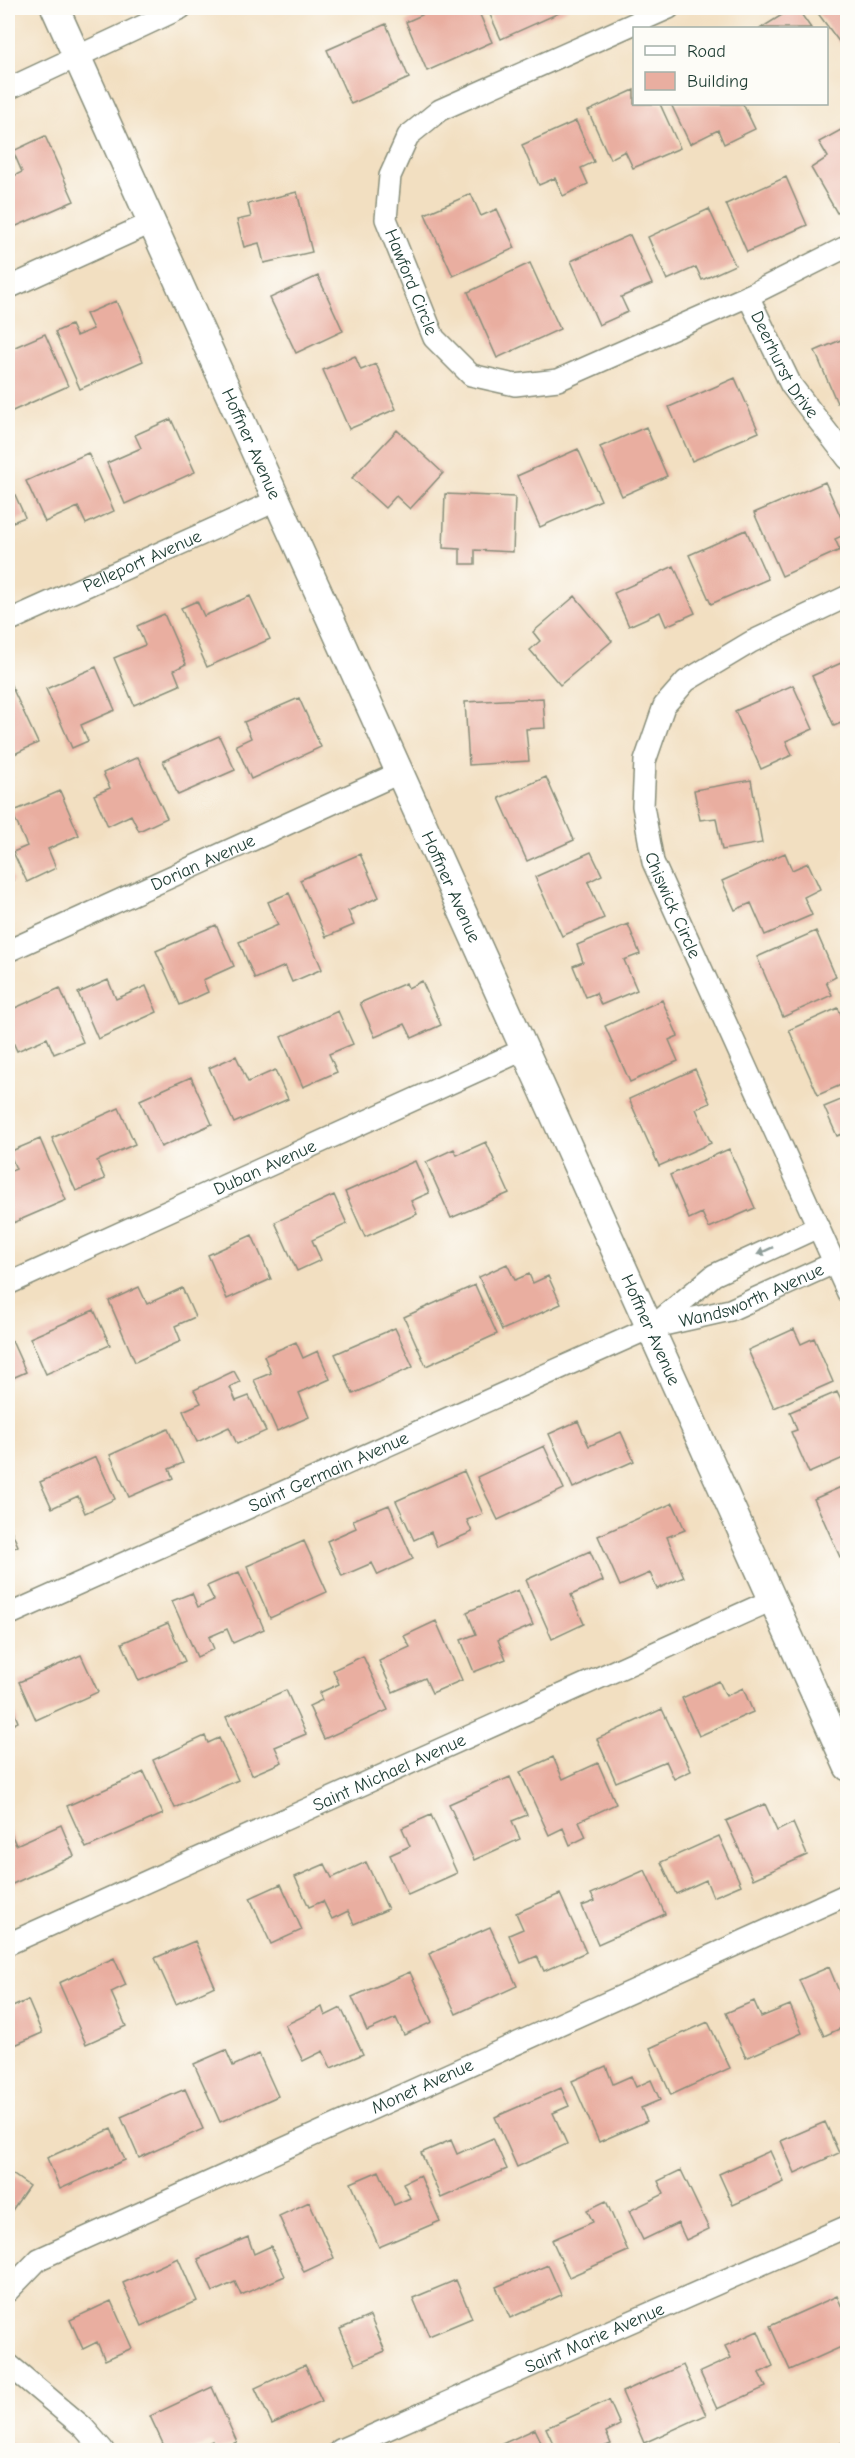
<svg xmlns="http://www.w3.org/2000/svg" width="855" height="2458" viewBox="0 0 855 2458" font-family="'Comic Neue',sans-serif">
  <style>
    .building { fill: #e9aea0 }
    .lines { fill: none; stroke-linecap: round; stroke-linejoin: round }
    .minor-casing { stroke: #888e7a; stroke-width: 24 }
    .major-casing { stroke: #888e7a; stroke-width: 30 }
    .minor { stroke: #fff; stroke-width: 21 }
    .major { stroke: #fff; stroke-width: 27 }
    .oneway { fill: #8f9e9a }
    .labels { text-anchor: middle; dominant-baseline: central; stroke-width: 4.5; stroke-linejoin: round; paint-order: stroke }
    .street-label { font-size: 18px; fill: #1f3d34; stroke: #fdfcf7 }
  </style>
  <rect width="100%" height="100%" fill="#fdfcf7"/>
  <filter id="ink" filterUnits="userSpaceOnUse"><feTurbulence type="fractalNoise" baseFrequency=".0167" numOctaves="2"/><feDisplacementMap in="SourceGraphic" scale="12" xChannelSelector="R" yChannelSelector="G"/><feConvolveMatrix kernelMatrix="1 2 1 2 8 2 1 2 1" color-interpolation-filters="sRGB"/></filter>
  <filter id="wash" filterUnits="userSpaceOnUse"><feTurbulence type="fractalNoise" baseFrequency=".008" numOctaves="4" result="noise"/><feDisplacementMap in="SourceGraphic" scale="24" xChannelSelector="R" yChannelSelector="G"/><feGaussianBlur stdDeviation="1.35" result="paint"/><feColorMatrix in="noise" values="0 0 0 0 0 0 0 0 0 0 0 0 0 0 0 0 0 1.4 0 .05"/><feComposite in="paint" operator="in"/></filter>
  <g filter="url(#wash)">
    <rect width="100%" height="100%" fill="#f2dfc1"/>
    <g id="blocks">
      <path class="building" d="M418,8H477L492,42L427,71L406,22L422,15Z
        M487,8H567L568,9L501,39Z
        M793,8H797L811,28H761Z
        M814,8H848V49L846,51Z
        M386,24L409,78L351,104L327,50Z
        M634,90V104H660L680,148L633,168L625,151L610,159L588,111Z
        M671,104H743L755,129L724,144L718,130L690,144Z
        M576,121L594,162L581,168L588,184L563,196L555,178L539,185L522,145Z
        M848,126V207L837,213L811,168L828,157L819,142Z
        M45,136L74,201L12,228L8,217V179L22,172L13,151Z
        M786,177L807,225L747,252L726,204Z
        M297,192L312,252L264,263L259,243L244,247L237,220L251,217L248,204Z
        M471,194L481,216L497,209L515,248L453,276L425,214Z
        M709,209L735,265L702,280L696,267L667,280L648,237Z
        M630,235L652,284L621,297L628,312L599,325L571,261Z
        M530,263L560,329L497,358L468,292Z
        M318,276L343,331L296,353L270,298Z
        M116,301L143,361L80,389L55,332L71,325L76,336L93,329L86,314Z
        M45,334L68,386L8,413V350Z
        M848,337V398L837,403L815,351Z
        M355,356L361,370L376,364L396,409L349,429L323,370Z
        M735,378L759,432L692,461L669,407Z
        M171,419L195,472L125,504L107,463L141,448L135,435Z
        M646,427L667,476L622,496L600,447Z
        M397,430L443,473L410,509L396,496L385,508L352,478Z
        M578,449L601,500L540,527L517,476Z
        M88,453L114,511L86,524L78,507L45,522L26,481Z
        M825,482L848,533L835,539L840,550L782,576L754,513Z
        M11,486L25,517L8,524V488Z
        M445,494L515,497L513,552L475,550V564H460V549L443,548Z
        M746,530L768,579L711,604L689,555Z
        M674,566L695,613L666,626L660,612L629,626L614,593Z
        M250,596L270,639L207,667L181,608L197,601L204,616Z
        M575,596L612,641L560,685L530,650L540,641L533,632Z
        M164,614L186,664L174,670L180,685L134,705L114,658L145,645L137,626Z
        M848,660V720L834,726L812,676Z
        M96,667L115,710L81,725L88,741L72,748L46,689Z
        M10,683L38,743L8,757V684Z
        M793,685L813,729L786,741L792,755L761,769L735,711Z
        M299,698L321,747L251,779L236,745L251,738L244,722Z
        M543,698L545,728L526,729L529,761L469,765L465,702Z
        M219,736L235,770L178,795L163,761Z
        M138,757L167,818L139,831L131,815L108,826L94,795L110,788L103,773Z
        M546,777L574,840L527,861L499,798Z
        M751,780L762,843L722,850L716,818L700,820L694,790Z
        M60,791L79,835L48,849L56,868L27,882L13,852L27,846L12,812Z
        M591,852L602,875L588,882L604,918L562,936L535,877Z
        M785,853L792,870L808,863L820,889L804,897L812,915L765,935L751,903L735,910L722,881Z
        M360,854L379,897L348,911L354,925L326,937L300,880Z
        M8,868L13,881L8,884Z
        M289,893L322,969L292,982L285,966L255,979L239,942L278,925L268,902Z
        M628,924L640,954L624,960L637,990L601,1005L596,993L586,997L573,966L583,962L577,945Z
        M216,925L234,966L203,980L208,992L180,1005L156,951Z
        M816,931L836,977L826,982L832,995L783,1017L757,957Z
        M108,980L116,999L146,986L157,1012L98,1039L78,993Z
        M422,981L441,1025L412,1038L405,1024L375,1037L360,1003L406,983L408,988Z
        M60,988L83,1042L54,1054L47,1038L17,1051L8,1031V1011Z
        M662,1000L678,1036L669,1040L678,1061L630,1082L605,1026Z
        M838,1008L848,1029V1082L818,1095L789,1030Z
        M338,1011L353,1044L329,1054L337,1072L303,1087L281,1037Z
        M236,1056L248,1082L275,1070L288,1099L234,1123L209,1068Z
        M695,1069L710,1103L696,1109L711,1143L659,1166L629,1099Z
        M191,1077L212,1124L161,1147L140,1100Z
        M848,1097V1132L837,1136L824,1107Z
        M119,1108L135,1144L97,1161L105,1179L76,1191L52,1138Z
        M40,1139L66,1200L8,1225V1172L16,1169L9,1152Z
        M486,1142L509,1193L451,1218L426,1162L454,1149L457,1155Z
        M729,1149L755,1208L709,1228L702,1213L689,1219L670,1175Z
        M415,1161L429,1193L411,1201L417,1214L365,1237L345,1192Z
        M334,1195L347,1224L312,1240L321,1260L297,1271L275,1222Z
        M252,1235L271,1279L227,1299L208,1255Z
        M507,1264L515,1280L529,1274L533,1283L548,1276L561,1304L502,1330L479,1277Z
        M475,1285L497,1334L426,1366L404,1317Z
        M139,1287L147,1304L182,1288L195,1317L175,1326L181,1341L135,1362L109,1301Z
        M94,1310L110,1345L46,1374L30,1338Z
        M395,1328L413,1367L353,1394L335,1354Z
        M794,1329L801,1344L814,1338L833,1382L774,1408L748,1350Z
        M12,1341L26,1372L8,1380V1343Z
        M296,1342L303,1358L318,1351L330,1379L299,1393L309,1417L277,1431L254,1380L271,1373L264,1356Z
        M234,1371L240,1382L230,1387L236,1401L249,1396L266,1431L237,1444L229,1427L197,1442L183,1411L201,1403L194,1390Z
        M837,1392L848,1415V1456L809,1473L791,1432L797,1430L790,1412Z
        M578,1421L589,1446L621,1432L634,1461L573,1488L549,1434Z
        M168,1429L183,1463L169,1469L173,1478L129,1497L110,1455Z
        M544,1446L564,1489L498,1520L477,1477Z
        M96,1457L115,1499L85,1513L78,1496L52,1508L40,1482Z
        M464,1471L483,1514L467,1520L472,1532L437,1547L431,1532L414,1540L396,1501Z
        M848,1484V1554L840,1557L814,1499Z
        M673,1503L685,1530L667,1537L684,1577L657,1589L650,1573L620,1586L598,1536Z
        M389,1505L413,1559L378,1575L372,1563L342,1576L327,1541L356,1528L353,1520Z
        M8,1523L18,1546L8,1551Z
        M304,1541L327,1592L270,1618L247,1566Z
        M590,1551L603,1581L571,1595L584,1624L552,1639L526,1580Z
        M239,1572L264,1629L233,1643L227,1629L209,1637L214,1649L197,1657L172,1601L192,1593L198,1607L214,1600L207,1586Z
        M518,1590L533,1625L498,1640L506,1659L474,1672L461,1640L476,1634L467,1612Z
        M436,1621L462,1680L432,1693L425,1678L393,1692L379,1661L410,1647L404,1636Z
        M168,1623L185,1661L139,1681L122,1643Z
        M81,1655L98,1692L36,1720L19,1682Z
        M363,1656L388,1710L324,1739L309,1706L322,1700L319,1693L339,1684L333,1670Z
        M719,1681L726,1696L743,1688L753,1712L699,1736L682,1698Z
        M286,1690L306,1734L275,1747L282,1762L252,1775L226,1717Z
        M8,1697L18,1722L8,1727Z
        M662,1709L691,1771L674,1779L666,1761L616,1782L597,1739Z
        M205,1736L208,1743L219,1738L238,1780L175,1808L153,1760Z
        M553,1757L563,1779L598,1763L616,1804L579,1821L586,1837L570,1845L563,1828L549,1835L520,1772Z
        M144,1772L163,1814L86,1848L67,1806Z
        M510,1777L527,1815L512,1821L520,1839L474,1860L449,1804Z
        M765,1804L777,1831L793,1823L807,1855L753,1879L726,1821Z
        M431,1815L457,1873L408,1895L390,1855L410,1846L402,1828Z
        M61,1825L74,1856L8,1886V1827L16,1845Z
        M719,1836L741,1885L713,1897L706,1880L676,1894L661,1862Z
        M366,1862L388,1909L354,1924L348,1911L332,1919L323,1901L309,1907L295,1877L325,1864L332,1878Z
        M645,1870L665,1914L598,1944L582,1906L595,1901L591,1894Z
        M281,1884L302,1930L271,1944L250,1898Z
        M560,1894L586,1952L544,1971L537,1956L521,1963L509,1935L523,1929L516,1913Z
        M490,1927L517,1986L456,2014L429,1954Z
        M195,1941L215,1986L176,2004L155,1958Z
        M114,1958L126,1985L111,1992L126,2026L86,2044L59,1983Z
        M829,1967L841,1996L848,1993V2025L824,2036L799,1980Z
        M410,1972L432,2022L404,2035L396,2018L367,2031L352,1997Z
        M28,2000L42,2033L8,2048V2009Z
        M754,2001L761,2017L790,2005L802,2033L746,2058L726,2013Z
        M322,2007L325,2016L341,2008L363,2054L331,2068L323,2051L303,2061L285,2025Z
        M708,2022L730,2068L671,2095L650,2048Z
        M226,2050L233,2066L259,2054L278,2096L220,2122L194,2064Z
        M606,2066L613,2084L631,2076L636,2087L651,2080L660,2100L641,2108L647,2121L599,2142L572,2081Z
        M561,2088L569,2106L553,2113L567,2144L517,2167L495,2117Z
        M185,2089L203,2129L139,2158L121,2117Z
        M825,2122L839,2153L795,2173L781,2141Z
        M111,2129L125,2160L60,2189L47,2158Z
        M493,2138L507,2169L441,2198L421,2153L451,2140L457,2154Z
        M770,2151L784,2182L733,2205L719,2174Z
        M681,2170L709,2229L686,2240L678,2223L643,2240L629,2211L664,2194L658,2181Z
        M8,2171L29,2186L8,2216Z
        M379,2171L394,2205L410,2198L403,2183L420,2175L440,2221L379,2247L351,2183Z
        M606,2201L628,2251L569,2277L552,2240L593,2222L587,2210Z
        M309,2202L334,2258L304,2272L279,2216Z
        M248,2237L254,2254L271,2246L285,2276L241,2295L235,2282L213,2292L198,2259Z
        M178,2258L197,2301L142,2326L123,2283Z
        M548,2265L561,2295L510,2318L496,2287Z
        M456,2280L472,2318L429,2336L413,2298Z
        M837,2296L848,2321V2344L790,2370L770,2326Z
        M111,2301L132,2348L105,2360L97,2342L83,2349L70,2320Z
        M370,2316L385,2351L355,2364L340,2329Z
        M758,2331L773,2366L759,2373L766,2387L717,2409L700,2372L731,2358L725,2346Z
        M305,2365L322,2401L272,2424L255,2388Z
        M683,2365L706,2415L644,2443L622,2392Z
        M212,2387L237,2442L219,2450H216L212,2441L194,2450H166L150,2416Z
        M609,2400L620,2425L606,2432L611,2444L596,2450H556L546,2428Z
        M535,2429L545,2450H506L502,2444Z
        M848,2440V2450H825Z
        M10,2443L18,2450H8Z"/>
    </g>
  </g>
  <g filter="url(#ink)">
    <use href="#blocks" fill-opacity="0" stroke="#888e7a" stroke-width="1.5"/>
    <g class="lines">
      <g class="minor-casing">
        <g id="minor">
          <path id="s1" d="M669,8L440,110L408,136L390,176L386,219L434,338L471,375L515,385L558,380L748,296L848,246"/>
          <path d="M8,89L181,8"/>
          <path d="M8,288L153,222"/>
          <path id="s2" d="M748,296L791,385L848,459"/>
          <path id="s3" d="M848,596L751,642L686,681L664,706L645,761L643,806L653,862L848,1293"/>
          <path id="s4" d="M8,621L278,500"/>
          <path id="s5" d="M8,951L399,773"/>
          <path id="s6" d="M8,1284L523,1050"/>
          <path d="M653,1326L714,1275L818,1227"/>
          <path id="s7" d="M8,1615L650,1328L730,1310L834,1263"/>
          <path id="s8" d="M8,1944L772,1600"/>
          <path id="s9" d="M8,2291L39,2259L848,1894"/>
          <path d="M8,2364L83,2427L103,2450"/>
          <path id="s10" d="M340,2450L848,2226"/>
        </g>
      </g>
      <g class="major-casing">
        <g id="major">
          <path id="s11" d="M55,8L848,1767"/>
        </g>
      </g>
      <use href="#minor" class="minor"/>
      <use href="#major" class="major"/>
    </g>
    <defs><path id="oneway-solid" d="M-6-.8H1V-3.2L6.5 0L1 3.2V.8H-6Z" transform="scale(1.5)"/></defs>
    <use class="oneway" href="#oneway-solid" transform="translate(765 1251) rotate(155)"/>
  </g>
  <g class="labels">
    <g class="street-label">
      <text stroke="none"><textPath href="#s1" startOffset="447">Hawford Circle</textPath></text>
      <text stroke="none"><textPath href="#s2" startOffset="78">Deerhurst Drive</textPath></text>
      <text stroke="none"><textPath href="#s11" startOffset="478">Hoffner Avenue</textPath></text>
      <text stroke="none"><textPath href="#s4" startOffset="147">Pelleport Avenue</textPath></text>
      <text stroke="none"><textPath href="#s5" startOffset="214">Dorian Avenue</textPath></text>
      <text stroke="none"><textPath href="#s11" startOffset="964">Hoffner Avenue</textPath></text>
      <text stroke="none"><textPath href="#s3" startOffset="424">Chiswick Circle</textPath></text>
      <text stroke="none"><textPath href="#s6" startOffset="282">Duban Avenue</textPath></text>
      <text stroke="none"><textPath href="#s7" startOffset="810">Wandsworth Avenue</textPath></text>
      <text stroke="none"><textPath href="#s11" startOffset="1450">Hoffner Avenue</textPath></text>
      <text stroke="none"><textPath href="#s7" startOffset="351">Saint Germain Avenue</textPath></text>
      <text stroke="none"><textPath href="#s8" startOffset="418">Saint Michael Avenue</textPath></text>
      <text stroke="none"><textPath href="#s9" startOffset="465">Monet Avenue</textPath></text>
      <text stroke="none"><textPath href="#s10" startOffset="278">Saint Marie Avenue</textPath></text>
    </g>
  </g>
  <rect width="855" height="2458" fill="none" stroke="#fdfcf7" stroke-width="30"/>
  <rect x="633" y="27" width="195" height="78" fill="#fdfcf7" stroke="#a4b0a9" stroke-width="1.5"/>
  <rect x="645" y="46" width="30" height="9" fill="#ffffff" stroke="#a4b0a9" stroke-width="1.5"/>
  <text x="687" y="57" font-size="18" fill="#1f3d34">Road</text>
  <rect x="645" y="72" width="30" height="18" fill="#e9aea0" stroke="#a4b0a9" stroke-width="1.5"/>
  <text x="687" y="87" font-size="18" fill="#1f3d34">Building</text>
</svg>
